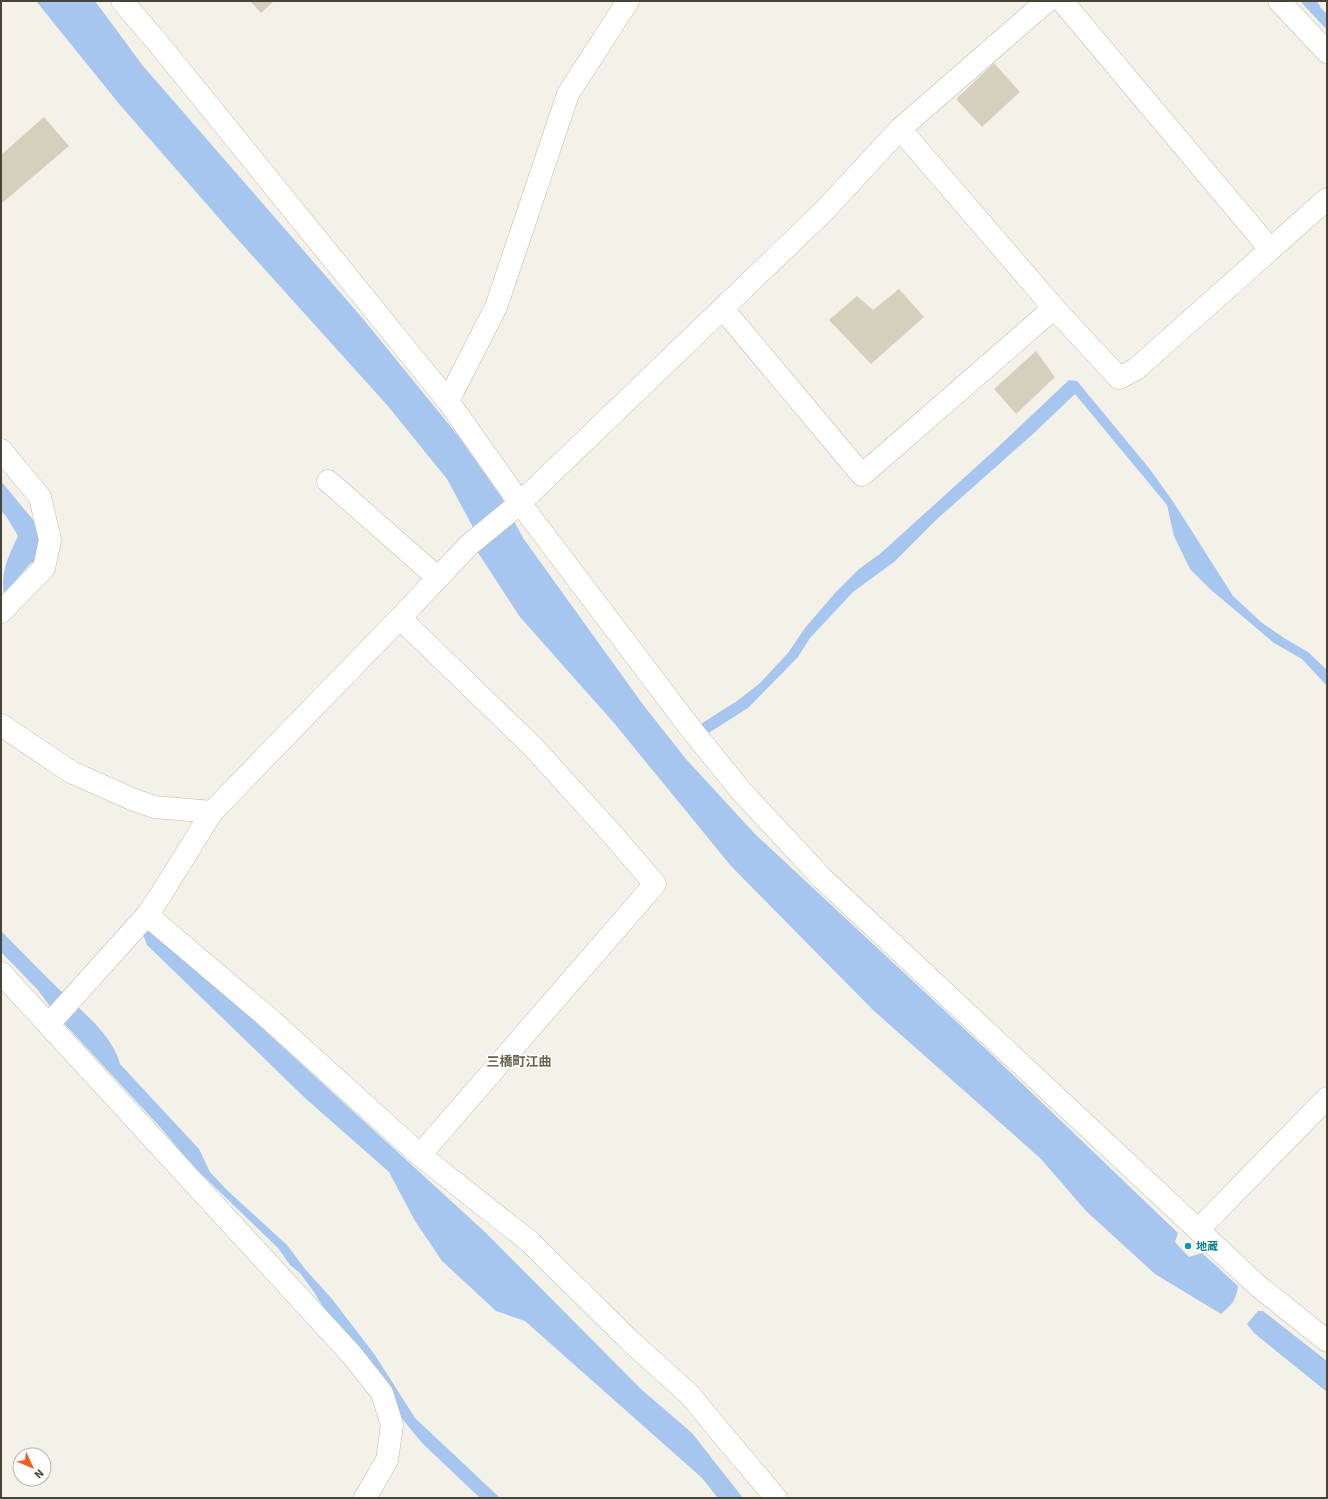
<svg xmlns="http://www.w3.org/2000/svg" width="1328" height="1499" viewBox="0 0 1328 1499" font-family="Signika,'Noto Sans JP',sans-serif">
  <style>
    .water { fill: #a6c6ef }
    .building { fill: #d5cfbe }
    .lines { fill: none; stroke-linecap: round; stroke-linejoin: round }
    .minor-casing { stroke: #bfbbab; stroke-width: 23 }
    .minor { stroke: #fff; stroke-width: 22 }
    .culture-dot { fill: #0f9aa8; stroke: #fff; stroke-width: 1.5 }
    .labels { text-anchor: middle; dominant-baseline: central; stroke-width: 3; stroke-linejoin: round; paint-order: stroke }
    .culture-label { font-size: 11px; font-weight: bold; fill: #0d838f; stroke: #fff; text-anchor: start }
    .quarter-label { font-size: 13px; font-weight: bold; fill: #69634e; stroke: #fff }
  </style>
  <rect width="100%" height="100%" fill="#f4f2e8"/>
  <path class="water" d="M36,1H95L143,66L364,320L459,437L502,498L523,538L644,706L686,759L755,834L988,1051L1178,1233L1175,1242L1189,1257L1202,1253L1238,1286C1236,1301 1232,1304 1221,1314L1155,1274L1086,1211L1041,1159L873,1010L731,866L614,723L520,617L477,551L482,544L447,479L387,405L231,232L120,105Z
    M1300,1H1317L1321,8L1327,14V30Z
    M1069,380L1077,381L1149,468L1174,503L1233,596L1261,622L1284,638L1308,652L1327,670V686L1302,659L1274,643L1210,589L1190,569L1174,536L1167,505L1075,394L1033,434L936,520L894,562L853,592L810,638L798,657L748,708L707,734L696,727L737,701L760,683L788,653L805,628L835,593L859,569L881,553L998,447Z
    M1,481L34,521L41,541L40,558L30,564L4,594C0,572 9,555 18,536L6,516L1,511Z
    M144,926L163,937L486,1233L642,1390L692,1433L743,1498H718L702,1478L525,1321L496,1311L442,1261L415,1221L389,1172L305,1098L147,945L141,929Z
    M1,931C22,952 42,973 64,994C84,1013 113,1036 120,1064L199,1149L210,1172L228,1191L287,1245L305,1269L332,1299L375,1355L415,1418L500,1498H480L422,1443L404,1421L342,1339L314,1292L300,1273L290,1265L278,1248L193,1166L160,1127L59,1018L37,989L1,952Z
    M1258,1311H1263L1327,1361V1392L1254,1333L1247,1324Z"/>
  <path class="building" d="M250,1H274L261,13Z
    M994,63L1020,92L982,127L956,99Z
    M44,117L69,146L1,204V155Z
    M899,289L924,317L871,364L829,320L857,296L873,310Z
    M1036,351L1055,377L1016,414L994,389Z"/>
  <g class="lines">
    <g class="minor-casing">
      <path id="minor" d="M122,1L158,43L448,401L520,503L691,729L742,792L823,879L1257,1285L1327,1341
        M1062,1L1270,249
        M1279,1L1327,52
        M900,129L1054,308L1119,378L1136,369L1327,199
        M723,309L862,475L1054,308
        M448,401L496,307L568,94L628,1
        M1,450L40,497L50,540L44,568L1,612
        M328,481L438,578
        M400,618L534,748L613,835L655,884L420,1155
        M1,725L71,772L134,800L155,807L212,812L400,618L469,545L520,503L823,212L900,129L1047,1
        M212,812L160,896L147,915L272,1021L420,1155L530,1242L629,1340L690,1395L722,1434L776,1498
        M1,973L352,1355L382,1393L392,1425L387,1460L365,1498
        M49,1024L147,915
        M1198,1230L1327,1098"/>
    </g>
    <use href="#minor" class="minor"/>
  </g>
  <circle class="culture-dot" cx="1188" cy="1246" r="4"/>
  <g class="labels">
    <g class="culture-label">
      <text x="1196" y="1246">地蔵</text>
    </g>
    <g class="quarter-label">
      <text x="519" y="1062">三橋町江曲</text>
    </g>
  </g>
  <rect width="1328" height="1499" fill="none" stroke="#474337" stroke-width="4"/>
  <g transform="translate(32 1467) rotate(134)"><circle r="19" fill="#ffffff" stroke="#b5b4af"/>
  <path d="M0-3L7 15L0 10L-7 15Z" fill="#f55e1e"/>
  <text y="-6" font-size="11" font-weight="bold" text-anchor="middle" fill="#474337">N</text>
  </g>
</svg>
